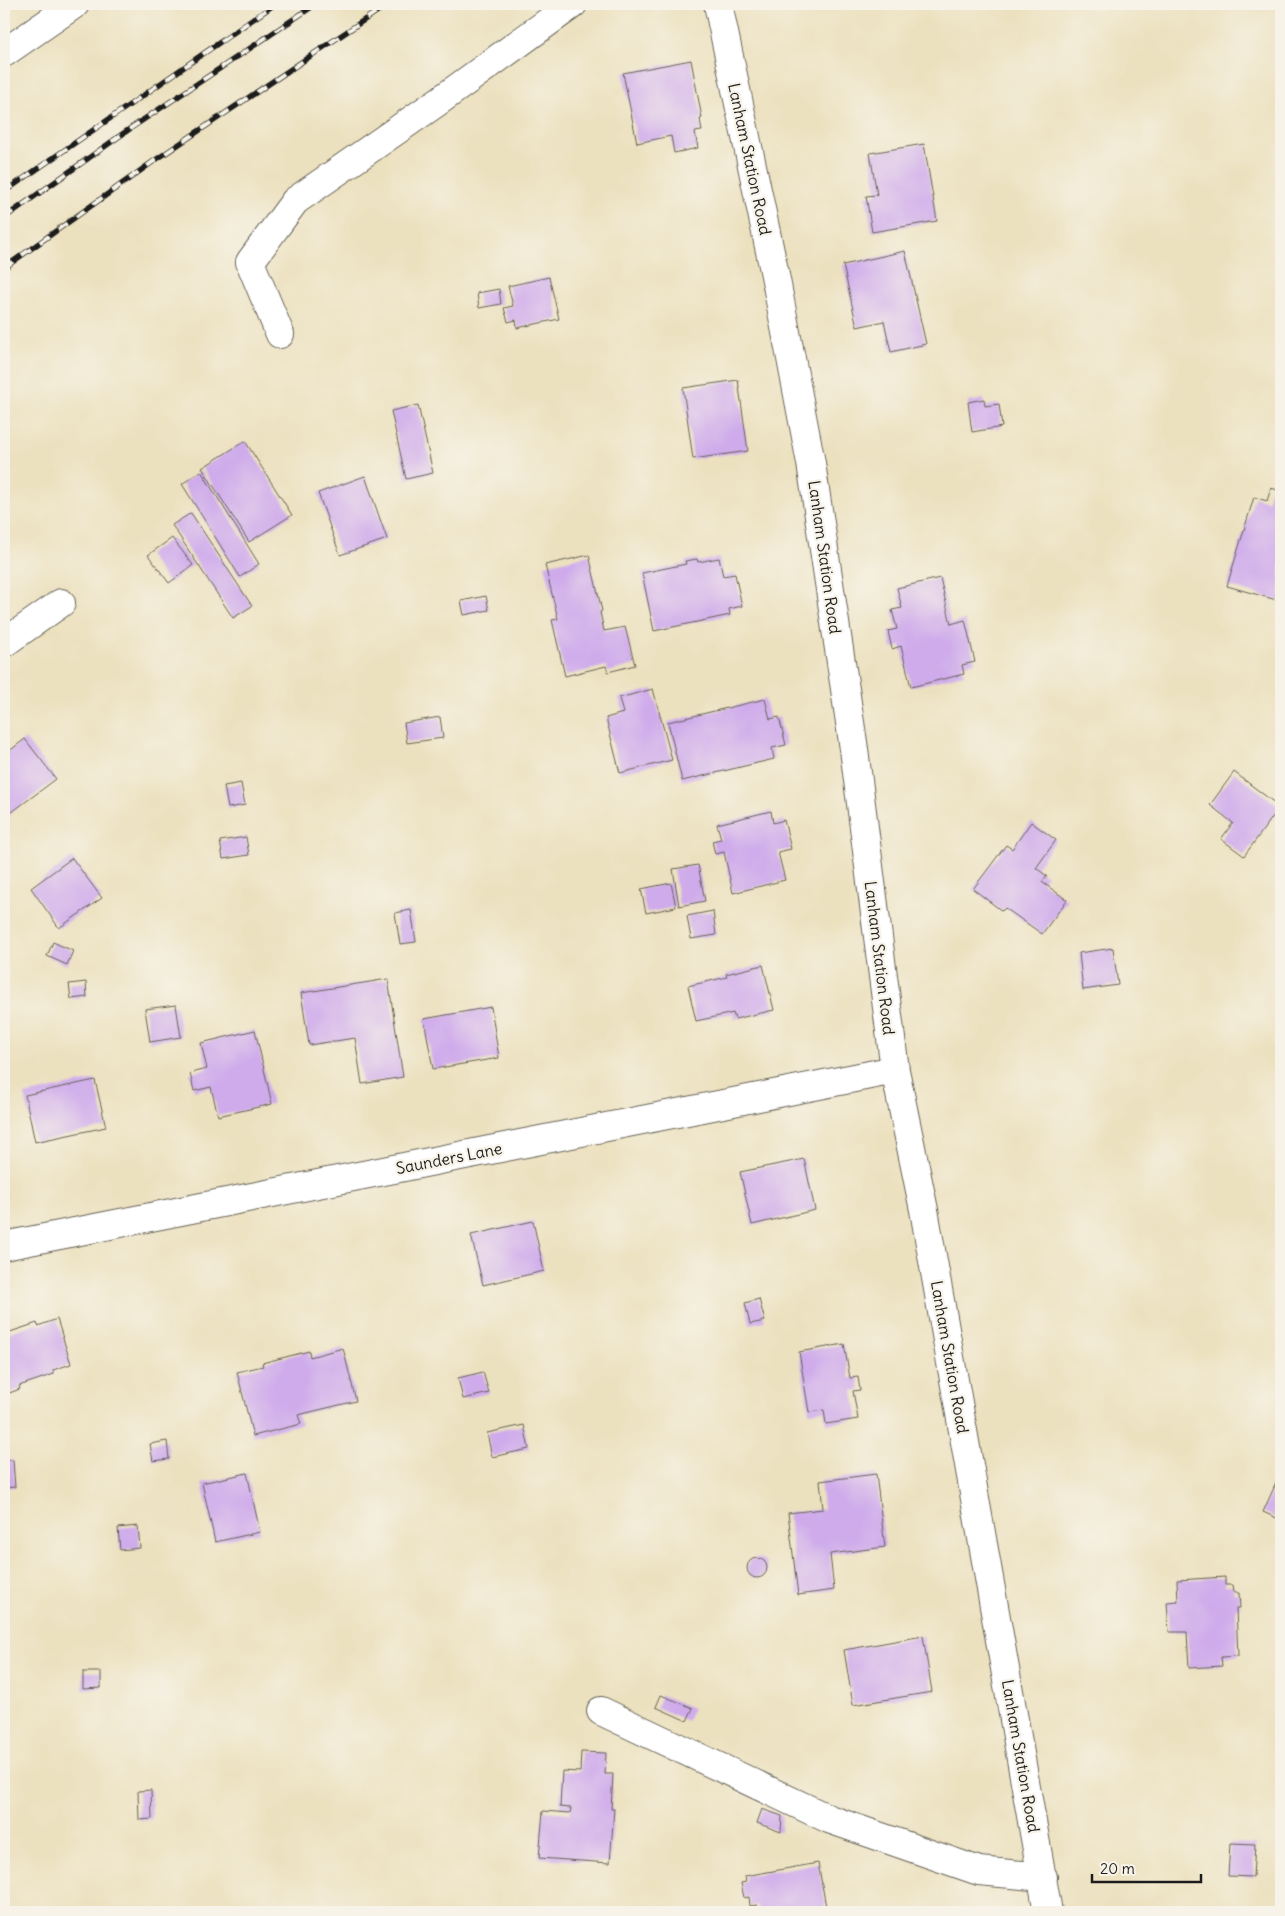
<svg xmlns="http://www.w3.org/2000/svg" width="1285" height="1916" viewBox="0 0 1285 1916" font-family="Delius,sans-serif">
  <style>
    .building { fill: #cfabeb }
    .lines { fill: none; stroke-linecap: round; stroke-linejoin: round }
    .minor-casing { stroke: #656155; stroke-width: 30 }
    .minor { stroke: #fff; stroke-width: 28 }
    .rail-casing { stroke: #1c1c1c; stroke-width: 5.5 }
    .rail { stroke: #f7f3e8; stroke-width: 4; stroke-dasharray: 11; stroke-linecap: butt }
    .labels { text-anchor: middle; dominant-baseline: central; stroke-width: 4.5; stroke-linejoin: round; paint-order: stroke }
    .street-label { font-size: 16px; fill: #1c1c1c; stroke: #f7f3e8 }
  </style>
  <rect width="100%" height="100%" fill="#f7f3e8"/>
  <filter id="ink" filterUnits="userSpaceOnUse"><feTurbulence type="fractalNoise" baseFrequency=".02" numOctaves="2"/><feDisplacementMap in="SourceGraphic" scale="10" xChannelSelector="R" yChannelSelector="G"/><feConvolveMatrix kernelMatrix="1 2 1 2 8 2 1 2 1" color-interpolation-filters="sRGB"/></filter>
  <filter id="wash" filterUnits="userSpaceOnUse"><feTurbulence type="fractalNoise" baseFrequency=".0096" numOctaves="4" result="noise"/><feDisplacementMap in="SourceGraphic" scale="20" xChannelSelector="R" yChannelSelector="G"/><feGaussianBlur stdDeviation="1.12" result="paint"/><feColorMatrix in="noise" values="0 0 0 0 0 0 0 0 0 0 0 0 0 0 0 0 0 1.4 0 .05"/><feComposite in="paint" operator="in"/></filter>
  <g filter="url(#wash)">
    <rect width="100%" height="100%" fill="#ece1bf"/>
    <g id="blocks">
      <path class="building" d="M691,60L702,118L700,119L702,131L695,132L698,148L674,153L671,136L637,143L623,73Z
        M924,144L937,221L872,232L866,196L877,195L870,153Z
        M905,251L926,344L891,352L884,321L857,327L843,265Z
        M549,277L559,319L517,328L516,320L508,322L504,308L513,306L508,286Z
        M499,289L501,304L479,308L477,293Z
        M738,380L748,451L693,459L683,388Z
        M984,399L985,406L999,404L1002,427L972,432L968,402Z
        M418,405L433,473L406,479L391,411Z
        M245,441L292,515L249,542L202,468Z
        M201,471L259,564L240,577L182,484Z
        M365,476L387,539L340,555L318,493Z
        M1271,488L1281,491L1280,601L1227,586L1254,497L1267,501Z
        M191,513L252,606L233,618L172,525Z
        M172,538L193,565L169,583L148,555Z
        M589,555L602,611L600,612L604,631L625,627L635,665L608,672L606,666L565,676L552,620L558,619L545,565Z
        M719,558L723,576L735,574L742,606L729,609L730,615L654,631L642,573L686,564L685,561L697,559L698,562Z
        M940,578L951,624L965,620L975,662L962,665L964,674L911,687L901,646L892,649L888,631L897,629L892,610L902,608L897,588Z
        M486,596L489,610L464,615L461,601Z
        M653,689L672,760L620,773L606,718L623,713L619,698Z
        M765,699L770,719L779,717L786,745L772,748L774,759L682,781L668,722Z
        M440,717L443,738L407,743L404,723Z
        M25,739L56,779L4,818V755Z
        M1234,772L1280,807L1244,856L1221,839L1233,823L1210,805Z
        M241,783L245,805L228,808L224,786Z
        M771,811L773,823L784,820L791,849L778,852L785,880L733,893L724,852L715,854L712,841L721,839L717,824Z
        M1031,822L1056,840L1036,868L1047,876L1042,882L1067,900L1042,934L1005,908L1002,911L973,889L1006,845L1012,849Z
        M246,837L249,855L223,859L220,841Z
        M72,858L102,898L59,928L31,888Z
        M698,865L705,901L679,906L673,869Z
        M671,883L676,907L646,913L641,889Z
        M411,910L416,942L400,944L395,913Z
        M713,911L716,935L691,939L687,916Z
        M53,942L73,951L67,965L47,956Z
        M1113,948L1118,985L1083,990L1079,953Z
        M763,965L774,1010L735,1019L733,1013L696,1021L688,986L727,977L726,974Z
        M388,979L403,1077L362,1084L355,1038L309,1045L301,993Z
        M86,982L87,997L71,999L69,984Z
        M176,1005L181,1037L150,1042L145,1009Z
        M491,1007L499,1058L433,1069L424,1019Z
        M255,1030L272,1104L218,1116L211,1087L194,1091L190,1073L207,1069L201,1043Z
        M95,1080L106,1127L35,1142L25,1095Z
        M804,1159L815,1210L752,1225L740,1172Z
        M533,1221L544,1271L483,1285L471,1235Z
        M759,1299L765,1321L750,1324L745,1303Z
        M57,1319L71,1364L53,1370L54,1374L19,1386L20,1389L4,1395V1334L37,1323L38,1326Z
        M844,1344L850,1378L858,1377L860,1390L853,1391L858,1419L826,1424L824,1410L809,1412L799,1352Z
        M343,1348L356,1401L298,1415L301,1424L253,1436L237,1372L263,1366L262,1363L309,1351L310,1357Z
        M483,1372L489,1393L463,1399L458,1378Z
        M524,1425L529,1449L492,1457L487,1433Z
        M167,1441L169,1459L153,1461L150,1444Z
        M13,1460L15,1487L4,1488V1461Z
        M1281,1472V1520L1263,1512Z
        M247,1473L260,1532L215,1542L202,1483Z
        M876,1474L885,1547L830,1554L834,1590L798,1595L788,1513L823,1509L820,1481Z
        M138,1526L140,1548L120,1550L118,1528Z
        M747 1568a10 10 0 1 1 20 0a10 10 0 1 1-20 0Z
        M1225,1577V1585H1233L1234,1593H1239L1240,1608H1236L1238,1656L1221,1657L1222,1666L1189,1668L1187,1632H1169L1167,1602L1178,1601L1177,1580Z
        M923,1636L932,1692L853,1705L844,1650Z
        M83,1672H101V1688L83,1689Z
        M661,1695L693,1708L687,1721L656,1707Z
        M581,1752L606,1753L605,1774H613L611,1809H614L610,1863L539,1858L543,1811L570,1813L571,1808L560,1807L562,1771L580,1772Z
        M151,1790L152,1819L139,1820L138,1791Z
        M762,1809L782,1816L781,1832L757,1823Z
        M1230,1843L1255,1844L1253,1877L1228,1876Z
        M818,1863L827,1912H758L757,1905L750,1906L749,1897L744,1898L741,1883L746,1882L745,1876Z"/>
    </g>
  </g>
  <g filter="url(#ink)">
    <use href="#blocks" fill-opacity="0" stroke="#656155" stroke-width="1"/>
    <g class="lines">
      <g class="minor-casing">
        <path id="minor" d="M718,4L776,280L811,463L854,749L895,1070L924,1210L1048,1912
          M4,53L75,4
          M280,334L250,262L295,201L439,101L573,4
          M4,643L61,603
          M4,1246L895,1070
          M601,1711L829,1819L979,1871L1043,1877"/>
      </g>
      <use href="#minor" class="minor"/>
      <g class="rail-casing">
        <path id="rail" d="M4,192L275,4
          M4,218L131,128L316,4
          M4,268L154,161L388,4"/>
      </g>
      <use href="#rail" class="rail"/>
    </g>
  </g>
  <g class="labels">
    <g class="street-label">
      <text transform="translate(750 159) rotate(78)">Lanham Station Road</text>
      <text transform="translate(825 557) rotate(82)">Lanham Station Road</text>
      <text transform="translate(880 958) rotate(83)">Lanham Station Road</text>
      <text transform="translate(449 1158) rotate(-11)">Saunders Lane</text>
      <text transform="translate(950 1357) rotate(80)">Lanham Station Road</text>
      <text transform="translate(1021 1756) rotate(80)">Lanham Station Road</text>
    </g>
  </g>
  <rect width="1285" height="1916" fill="none" stroke="#f7f3e8" stroke-width="20"/>
  <path d="M1092 1874v8h109v-8" fill="none" stroke="#1c1c1c" stroke-width="2.5"/>
  <text x="1100" y="1874" font-size="15" fill="#1c1c1c" stroke="#f7f3e8" stroke-width="4" paint-order="stroke">20 m</text>
</svg>
